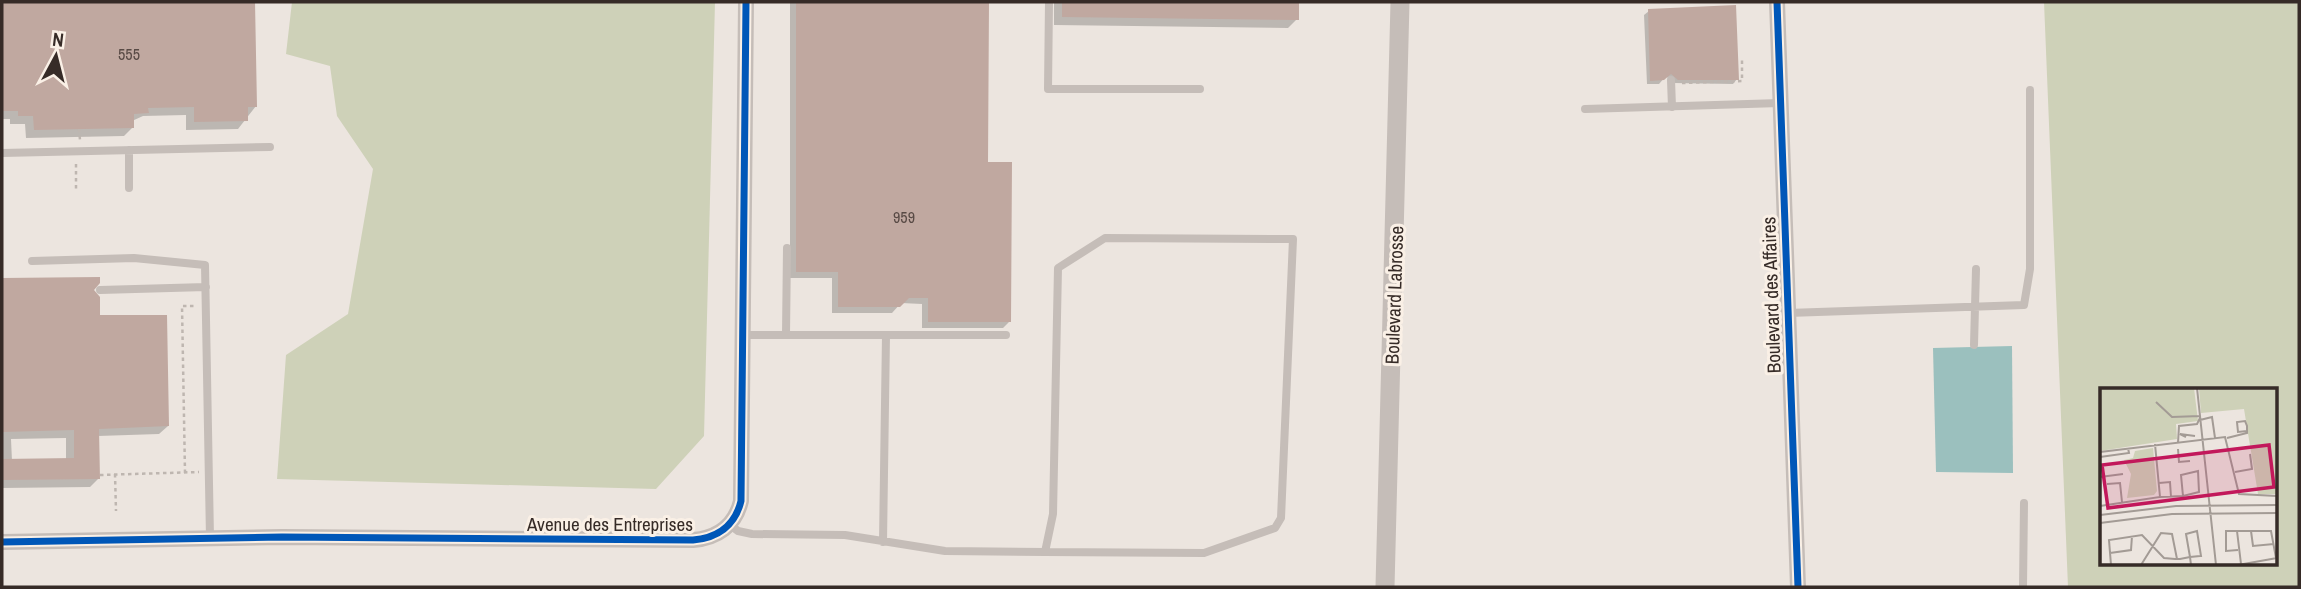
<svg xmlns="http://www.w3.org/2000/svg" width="2301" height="589" font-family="'Archivo Narrow',sans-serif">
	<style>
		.green { fill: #ced1b8; fill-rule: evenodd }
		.water { fill: #9bc0be }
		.shadow { fill: #0003; fill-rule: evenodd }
		.building { fill: #c0a8a0 }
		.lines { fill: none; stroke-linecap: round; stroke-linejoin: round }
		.path { stroke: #beb6b0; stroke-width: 2.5; stroke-dasharray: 3.5 3.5; stroke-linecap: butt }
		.service { stroke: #c5bdb8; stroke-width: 8 }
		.minor { stroke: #c5bdb8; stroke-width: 16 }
		.tertiary { stroke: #c5bdb8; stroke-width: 19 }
		.cycleway-casing { stroke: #faf0e6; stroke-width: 11 }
		.cycleway { stroke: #0057b8; stroke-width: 7 }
		.labels { text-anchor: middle; stroke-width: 6; stroke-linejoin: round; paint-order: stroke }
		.number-label { font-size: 16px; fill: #584a45 }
		.street-label { font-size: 19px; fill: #362b27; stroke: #faf0e6 }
		.inset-road { fill: none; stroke: #a39b95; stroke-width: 2 }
		.view { fill: #c2185b; fill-opacity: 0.15; stroke: #c2185b; stroke-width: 3.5 }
		.inset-edge { fill: none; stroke: #362b27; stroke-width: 3.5 }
	</style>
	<rect width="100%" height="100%" fill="#ece5df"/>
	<!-- green -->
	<path class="green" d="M292 2H715L704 436 656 489 277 479 286 355 348 314 373 169 337 116 330 66 286 54Z
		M2044 2H2299V587H2068ZM2102 390H2275V563H2102Z"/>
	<!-- water -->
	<path class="water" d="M2012 346 2013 473 1936 472 1933 348Z"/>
	<!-- shadow -->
	<path class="shadow" d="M2 2H253L256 106 238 129 186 130V115L143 116 132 121V128L124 136 26 138 25 124H10V119H2Z
		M790 2H987V163L1009 322 1003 328H922V304L901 303 892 313H832V278H790Z
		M1054 2H1297V19L1288 28 1054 25Z
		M1649 11 1737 79 1733 84 1673 83 1666 76 1659 84H1647L1644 15Z
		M98 279 91 290 99 317 168 426 159 434 98 436 99 478 90 487 2 488V280ZM66 438V460L12 461 11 439Z"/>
	<!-- building -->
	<path class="building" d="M2 2H255L257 107H248V121L194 122V107L148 108 149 113 134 114V128L34 130 33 116H18V111H2Z
		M796 2H989L988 162H1012L1011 322H928V298H909L900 307H838V272H796Z
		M1062 2H1299V20L1062 17Z
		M1736 5 1739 80H1678L1671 74 1664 80 1650 81 1648 9Z
		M100 277V283L94 290 100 297V315H167L169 426 99 429 100 479 2 480V459L74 458V430L2 432V278Z"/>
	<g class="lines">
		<!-- path -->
		<path class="path" d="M1682 83 1742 81V60
			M79 129 80 140
			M76 164V189
			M185 473 182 306H194
			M115 474 116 511
			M100 475 199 472"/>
		<!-- service -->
		<path class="service" d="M1049 2 1048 89H1200
			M1671 80 1672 107
			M1585 109 1781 103
			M129 150V188
			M2 153 270 147
			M32 261 134 258 205 265 210 538
			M100 290 206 287
			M1788 313 2024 305 2030 269V90
			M742 335H886L883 542
			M786 335 787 248
			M886 335H1006
			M1974 345 1976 269
			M729 524 738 531 752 534 845 535 945 551 1045 552 1053 514 1058 268 1105 238 1293 239 1281 518 1275 528 1204 553 1045 552
			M2023 587 2024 503"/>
		<!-- minor -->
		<path class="minor" d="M1777 2 1798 587
			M2 542 282 537 693 540C717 538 735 526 741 501L746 2"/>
		<!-- tertiary -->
		<path class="tertiary" d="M1385 587 1400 2"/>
		<!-- cycleway casing -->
		<g class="cycleway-casing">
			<path id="cycleway" d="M1777 2 1798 587
				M2 542 282 537 693 540C717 538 735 526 741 501L746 2"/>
		</g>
		<!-- cycleway -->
		<use href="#cycleway" class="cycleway"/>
	</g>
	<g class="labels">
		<!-- number labels -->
		<g class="number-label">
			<text x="129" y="60">555</text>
			<text x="904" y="223">959</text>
		</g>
		<!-- street labels -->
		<g class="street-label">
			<text transform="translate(1394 295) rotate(-88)" y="7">Boulevard Labrosse</text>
			<text transform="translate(1771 295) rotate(-92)" y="7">Boulevard des Affaires</text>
			<text x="610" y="531">Avenue des Entreprises</text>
		</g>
	</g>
	<!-- overview -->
	<g transform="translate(2100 388)">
		<rect width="177" height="177" fill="#ece5df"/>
		<path d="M0 0H94L98 33 76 36 77 51 0 63ZM99 0H177V106H158L144 21 101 25ZM53 60 57 103 54 107 27 110 31 86 24 72 33 70 35 63Z" fill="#ced1b8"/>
		<path class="inset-road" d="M97 0 109 112M56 14 72 29 100 28M100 32 112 29 115 50M86 49 80 46 95 48M127 50 147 45V38L145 33 137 34 138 44 147 43M78 55 79 38 97 36 100 30M78 61 79 74 90 73M0 64 125 49 139 106 177 108M0 69 29 65 28 60M135 84 152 81 150 66M0 89 23 86M59 95 70 94 71 109M7 96 20 95 22 114M60 109 83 108 81 87 98 83 99 104 83 108M109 112 116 177M0 118 60 109 55 56M0 127 76 118 177 117M0 135 72 126 177 125M137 143 141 176M151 143 153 158 174 156M138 162 126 163V143H171L176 170M10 165 31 162 32 148M11 177 9 152 42 147 64 170 75 171H80L90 169 100 168H101L97 143 86 146 90 169 91 177M41 177 61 145 72 146 77 171M138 177 177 170"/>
		<path class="view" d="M169 57 174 99 8 120 2 77Z"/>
		<rect width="177" height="177" class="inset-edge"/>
	</g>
	<!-- border -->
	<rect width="2301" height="589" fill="none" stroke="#362b27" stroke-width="7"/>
	<!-- north arrow -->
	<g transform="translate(56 56) rotate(7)" stroke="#faf0e6" stroke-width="5" paint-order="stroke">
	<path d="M0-5L12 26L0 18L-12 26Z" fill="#362b27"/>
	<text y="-10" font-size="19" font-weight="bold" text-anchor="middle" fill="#362b27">N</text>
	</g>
</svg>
